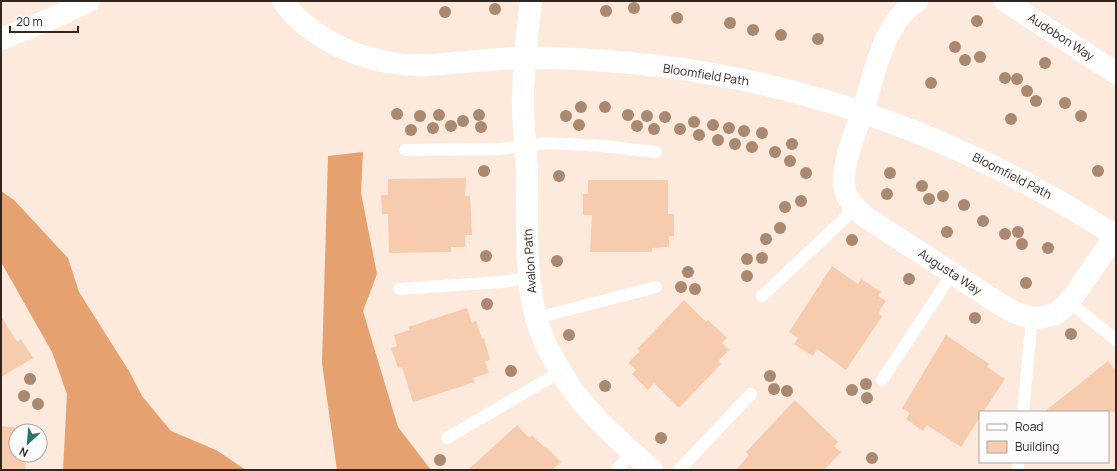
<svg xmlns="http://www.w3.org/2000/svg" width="1117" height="471" font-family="Manrope,sans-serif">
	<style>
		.forest { fill: #e6a171 }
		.building { fill: #f6cbae }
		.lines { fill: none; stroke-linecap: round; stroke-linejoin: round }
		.lane { stroke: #fff; stroke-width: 12 }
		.street { stroke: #fff; stroke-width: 22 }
		.secondary { stroke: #fff; stroke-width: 22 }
		.tree { fill: #ab8970 }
		.labels { text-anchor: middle; stroke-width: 3; stroke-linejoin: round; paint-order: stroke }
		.street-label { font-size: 12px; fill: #302620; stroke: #fcfcfc }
	</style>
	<rect width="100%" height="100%" fill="#feeadd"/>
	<!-- forest -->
	<path class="forest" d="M363 152 361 193 377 274 363 311 398 427 431 470H337L322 363 328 156Z
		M1 191 14 200 68 258 79 292 129 371 142 396 171 431 216 450 246 470H63L67 394 52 352 1 262Z"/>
	<!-- building -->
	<path class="building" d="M466 178 465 196H470L472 235H465V247H451V252L389 253 388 214H382L381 195H388V179Z
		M588 180H668V214H674V236H669V247L652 248V252H590L592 215H583V194H588Z
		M832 266 858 284 861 279 881 292 878 296 886 301 878 313 882 316 846 370 817 349 813 356 794 344 798 338 789 332Z
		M684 300 706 322 708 320 727 338 722 343 729 350 718 361 721 364 679 408 654 383 648 390 632 374 636 370 628 363 640 351 637 349Z
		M467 308 472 323 476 321 482 339 484 338 490 360 485 361 489 373 473 378 475 382 413 402 402 367 398 368 391 348 397 346 394 335 410 330 408 327Z
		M1 316 17 342 21 339 33 358 1 377Z
		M946 335 989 364 987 367 1005 379 983 412H980V417L961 447 927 425 923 431 906 419 910 413 902 408Z
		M1108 361 1116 371V412H1044Z
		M795 400 838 442 834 446 841 452 824 470H736L749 455 746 452Z
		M517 425 529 438 532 435 545 448 546 447 561 462 552 470H468Z
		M1 426 30 429V431H16V455H27L25 470H1Z"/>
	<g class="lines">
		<!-- lane -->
		<path class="lane" d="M405 150 500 149 548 143 603 146 656 152
			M399 289 501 282 529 278
			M762 296 842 221 854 208
			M1069 302 1116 340
			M536 318 656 287
			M882 380 952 274
			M1023 412 1032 318
			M447 438 560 372
			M617 470 633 452
			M679 470 751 394
			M1018 470V462"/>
		<!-- street -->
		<path class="street" d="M283 1C287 6 292 13 297 18 332 50 381 67 428 65 461 63 494 58 526 58 597 58 670 65 739 79 875 107 1000 161 1116 236
			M531 1C527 32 524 63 523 95 522 120 526 145 527 170 528 218 524 272 536 318 541 336 550 354 560 370 582 410 619 440 652 470
			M917 1C908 7 900 15 894 25 877 52 872 84 862 113 855 135 843 160 844 184 845 199 856 209 867 218L1001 305 1016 313 1032 318 1043 317 1056 314 1066 305 1075 294 1116 234
			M1005 1 1116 73"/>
		<!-- secondary -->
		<path class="secondary" d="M1 39 53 18 89 1"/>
	</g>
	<!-- trees -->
	<g class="tree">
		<circle cx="634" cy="8" r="6"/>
		<circle cx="495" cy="9" r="6"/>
		<circle cx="606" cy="11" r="6"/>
		<circle cx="445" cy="12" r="6"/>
		<circle cx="677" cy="18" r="6"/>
		<circle cx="977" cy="21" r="6"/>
		<circle cx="730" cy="23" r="6"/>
		<circle cx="753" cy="30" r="6"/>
		<circle cx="781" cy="35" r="6"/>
		<circle cx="818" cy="39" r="6"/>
		<circle cx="955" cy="47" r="6"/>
		<circle cx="980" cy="57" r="6"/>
		<circle cx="965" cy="60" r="6"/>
		<circle cx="1045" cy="63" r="6"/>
		<circle cx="1005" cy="78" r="6"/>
		<circle cx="1017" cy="79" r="6"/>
		<circle cx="931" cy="83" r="6"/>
		<circle cx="1027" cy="91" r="6"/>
		<circle cx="1036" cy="101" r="6"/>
		<circle cx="1065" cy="103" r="6"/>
		<circle cx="581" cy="107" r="6"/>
		<circle cx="605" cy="107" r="6"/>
		<circle cx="397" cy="114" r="6"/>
		<circle cx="439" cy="115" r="6"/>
		<circle cx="479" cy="115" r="6"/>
		<circle cx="628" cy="115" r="6"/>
		<circle cx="420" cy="116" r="6"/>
		<circle cx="566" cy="116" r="6"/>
		<circle cx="647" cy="116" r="6"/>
		<circle cx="1081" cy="116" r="6"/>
		<circle cx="665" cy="117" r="6"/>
		<circle cx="1011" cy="119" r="6"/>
		<circle cx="463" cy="121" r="6"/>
		<circle cx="694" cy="122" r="6"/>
		<circle cx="579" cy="125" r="6"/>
		<circle cx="713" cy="125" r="6"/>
		<circle cx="451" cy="126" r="6"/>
		<circle cx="637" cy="126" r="6"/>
		<circle cx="481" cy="127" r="6"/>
		<circle cx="433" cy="128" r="6"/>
		<circle cx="729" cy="128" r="6"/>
		<circle cx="654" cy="129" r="6"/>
		<circle cx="680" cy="129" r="6"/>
		<circle cx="411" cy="130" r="6"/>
		<circle cx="744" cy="131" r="6"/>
		<circle cx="762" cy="133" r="6"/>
		<circle cx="699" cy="135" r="6"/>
		<circle cx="718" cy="140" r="6"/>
		<circle cx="735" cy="144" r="6"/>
		<circle cx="792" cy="144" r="6"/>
		<circle cx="752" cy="147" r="6"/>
		<circle cx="775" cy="152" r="6"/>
		<circle cx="790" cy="161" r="6"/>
		<circle cx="484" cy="171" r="6"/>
		<circle cx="1098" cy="171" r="6"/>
		<circle cx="806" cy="173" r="6"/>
		<circle cx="890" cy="173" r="6"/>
		<circle cx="559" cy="176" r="6"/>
		<circle cx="922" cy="186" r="6"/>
		<circle cx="887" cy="194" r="6"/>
		<circle cx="943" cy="196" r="6"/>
		<circle cx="929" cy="199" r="6"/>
		<circle cx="801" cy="201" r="6"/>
		<circle cx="964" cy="205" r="6"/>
		<circle cx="785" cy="207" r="6"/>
		<circle cx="983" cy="221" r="6"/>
		<circle cx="780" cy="228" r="6"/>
		<circle cx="947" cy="232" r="6"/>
		<circle cx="1018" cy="232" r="6"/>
		<circle cx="1005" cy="234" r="6"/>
		<circle cx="766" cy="239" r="6"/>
		<circle cx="852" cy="240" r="6"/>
		<circle cx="1022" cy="244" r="6"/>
		<circle cx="1048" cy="248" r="6"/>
		<circle cx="486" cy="256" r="6"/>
		<circle cx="762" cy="258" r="6"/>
		<circle cx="747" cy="259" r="6"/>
		<circle cx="557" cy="261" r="6"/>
		<circle cx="688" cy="272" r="6"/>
		<circle cx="747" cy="276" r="6"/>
		<circle cx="909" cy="279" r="6"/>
		<circle cx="1026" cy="283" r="6"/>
		<circle cx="681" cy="287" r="6"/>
		<circle cx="695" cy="289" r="6"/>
		<circle cx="487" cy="304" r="6"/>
		<circle cx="975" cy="318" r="6"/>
		<circle cx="1071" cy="334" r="6"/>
		<circle cx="569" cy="335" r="6"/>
		<circle cx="511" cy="371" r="6"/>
		<circle cx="770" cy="376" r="6"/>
		<circle cx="30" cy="379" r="6"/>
		<circle cx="866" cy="384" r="6"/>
		<circle cx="605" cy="386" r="6"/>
		<circle cx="774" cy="389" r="6"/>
		<circle cx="852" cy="390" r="6"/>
		<circle cx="787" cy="391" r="6"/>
		<circle cx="24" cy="396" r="6"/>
		<circle cx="867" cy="398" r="6"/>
		<circle cx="38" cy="404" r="6"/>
		<circle cx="661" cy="438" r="6"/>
		<circle cx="872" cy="458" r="6"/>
		<circle cx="440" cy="460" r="6"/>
	</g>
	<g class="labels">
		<!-- street labels -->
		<g class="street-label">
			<text transform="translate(1061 37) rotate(33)" y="4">Audobon Way</text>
			<text transform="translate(706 75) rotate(9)" y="4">Bloomfield Path</text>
			<text transform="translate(1012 176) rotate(27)" y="4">Bloomfield Path</text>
			<text transform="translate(530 261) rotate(-94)" y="4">Avalon Path</text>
			<text transform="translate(950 272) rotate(33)" y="4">Augusta Way</text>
		</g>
	</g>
	<!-- border -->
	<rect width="1117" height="471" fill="none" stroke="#302620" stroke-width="4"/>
	<!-- legend -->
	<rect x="979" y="411" width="130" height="52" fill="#fcfcfc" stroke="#aaa6a4"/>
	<rect x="987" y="424" width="20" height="6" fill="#ffffff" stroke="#aaa6a4"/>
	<text x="1015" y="431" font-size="12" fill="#302620">Road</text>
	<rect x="987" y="441" width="20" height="12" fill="#f6cbae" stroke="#aaa6a4"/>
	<text x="1015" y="451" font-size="12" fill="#302620">Building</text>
	<!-- north arrow -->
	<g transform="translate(28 443) rotate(206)"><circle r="19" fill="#fcfcfc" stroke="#aaa6a4"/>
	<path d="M0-3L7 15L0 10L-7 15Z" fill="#2b746e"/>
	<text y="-6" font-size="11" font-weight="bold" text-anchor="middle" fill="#302620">N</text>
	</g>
	<!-- scale -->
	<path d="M10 26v6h68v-6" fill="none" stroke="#302620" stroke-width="2"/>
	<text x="16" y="26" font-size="12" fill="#302620" stroke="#fcfcfc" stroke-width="3" paint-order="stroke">20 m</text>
</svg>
